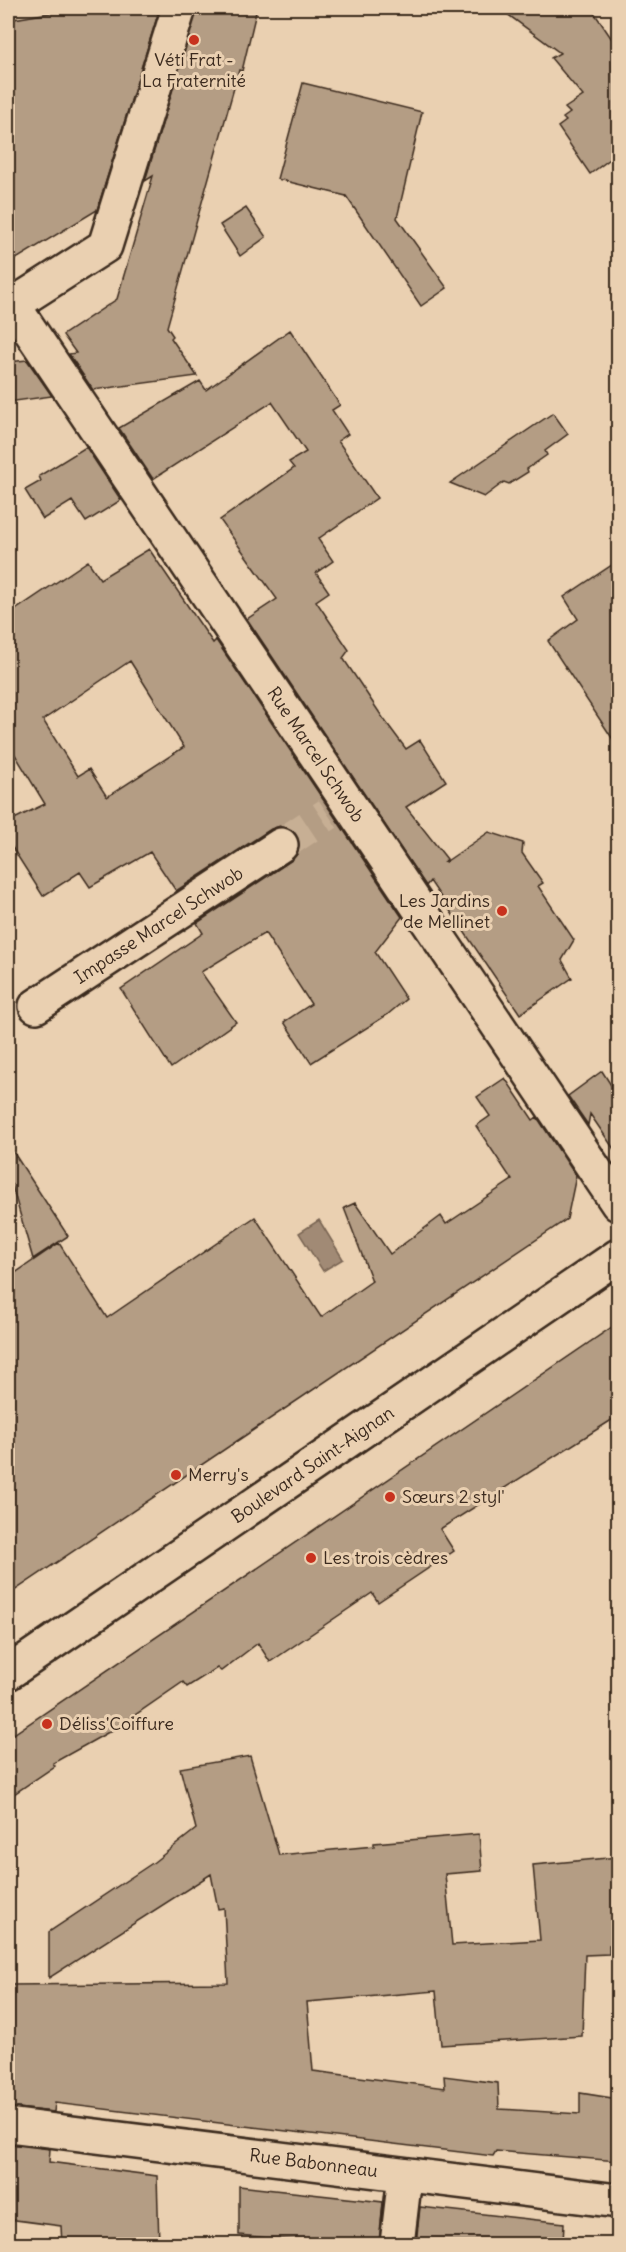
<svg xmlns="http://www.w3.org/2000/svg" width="626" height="2252" font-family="Delius,sans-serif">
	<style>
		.water { fill: #a18a74; stroke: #786452; stroke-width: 1.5 }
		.building { fill: #b49d84; stroke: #3b2a1e; stroke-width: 1.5; fill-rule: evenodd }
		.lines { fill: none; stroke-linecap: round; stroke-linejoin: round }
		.minor-tunnel { stroke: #c7af94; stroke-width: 33; stroke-dasharray: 33 16; stroke-linecap: butt }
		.minor-casing { stroke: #3b2a1e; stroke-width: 38 }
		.minor { stroke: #ead0b1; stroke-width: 33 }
		.poi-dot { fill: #c8321e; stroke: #ead0b1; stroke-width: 2 }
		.labels { text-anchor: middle; stroke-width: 6; stroke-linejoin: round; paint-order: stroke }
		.poi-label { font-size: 18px; fill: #3b2a1e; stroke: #ead0b1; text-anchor: start }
		.street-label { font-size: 18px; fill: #3b2a1e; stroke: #ead0b1 }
	</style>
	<rect width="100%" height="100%" fill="#ead0b1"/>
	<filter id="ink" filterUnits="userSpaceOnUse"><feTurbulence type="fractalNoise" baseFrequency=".0167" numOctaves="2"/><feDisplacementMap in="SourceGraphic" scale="12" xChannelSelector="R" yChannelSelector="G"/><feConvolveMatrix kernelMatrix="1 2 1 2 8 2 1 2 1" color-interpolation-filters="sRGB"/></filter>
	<g filter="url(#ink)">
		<!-- water -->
		<path class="water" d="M319 1220 343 1259 323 1271 299 1233Z"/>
		<!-- building -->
		<path class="building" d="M79 8H160L97 210 8 264V20Z
			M197 8H257L242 71 239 70 167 327 173 336 171 338 197 376 93 390 69 354 76 353 63 335 117 299 153 176 145 181Z
			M499 8H591L618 48V153L590 174 558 127 566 121 563 118 570 113 565 108 583 96 551 58 560 53Z
			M303 83 422 112 397 218 447 288 421 306 346 196 277 179Z
			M246 208 266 237 240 256 220 225Z
			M290 330 340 405 332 410 348 434 338 441 377 498 318 539 333 561 316 573 329 592 316 601 349 650 343 658 383 718 406 749 420 740 446 781 406 807 447 859 444 863 489 832 523 843 522 853 543 883 538 886 574 940 562 960 572 978 520 1014 430 881 426 886 247 619 277 599 220 520 294 468 289 462 306 452 272 402 153 479 119 428 200 381 206 390Z
			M27 360 52 396 8 402V362Z
			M553 413 568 434 545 451 547 455 527 469 528 472 509 484 504 482 484 497 450 483Z
			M86 447 121 500 86 522 72 501 43 519 25 490 41 481 39 476Z
			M149 549 213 643 216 640 402 917 375 952 406 999 387 1015 311 1063 284 1022 311 1004 265 933 201 972 236 1022 171 1068 121 989 203 933 197 923 292 860 298 853 300 843 297 835 290 829 280 826 271 829 176 891 150 852 90 887 80 872 43 896 8 841V822L45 804 8 743V615L88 561 100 579ZM130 661 184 747 107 797 89 769 78 776 43 720Z
			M618 561V747L548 641 578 619 564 597Z
			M602 1071 618 1096V1155L590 1114 588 1125 568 1096Z
			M505 1078 533 1120 537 1117 576 1176 567 1219 8 1595V1278L59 1243 107 1318 255 1217 321 1317 372 1281 344 1208 355 1203 390 1254 441 1216 446 1224 512 1180 476 1126 490 1116 477 1097Z
			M8 1144 68 1236 33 1259 8 1172Z
			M618 1323V1416L440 1529 454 1551 378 1602 372 1593 270 1662 258 1643 221 1671 217 1668 187 1687 183 1682 116 1728 53 1763 55 1766 8 1798V1738Z
			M250 1756 279 1855 374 1846V1843L479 1834 482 1871 445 1874 452 1945 540 1940 533 1865 618 1857V1944L609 1945V1954L585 1955 582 2036 441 2045 436 1991 307 2002 313 2071 445 2088 444 2076 498 2083 499 2109 580 2114V2093L618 2099V2161L496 2151 493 2156 55 2103 54 2112 8 2107V1985L228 1983 224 1908 218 1909 211 1874 49 1978V1932L154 1862 196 1829 180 1768Z
			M8 2144 50 2149 49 2162 157 2176 159 2244H62L61 2226 8 2219Z
			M239 2186 383 2202 379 2244H324L239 2235Z
			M420 2207 564 2223 563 2244H416Z"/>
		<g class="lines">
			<!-- minor-tunnel -->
			<path class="minor-tunnel" d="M281 845 328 814"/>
			<!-- minor casing -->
			<g class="minor-casing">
				<g id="minor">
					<path id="s1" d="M13 305 618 1204"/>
					<path d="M8 308 105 246 179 8"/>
					<path id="s2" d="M36 1006 281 845"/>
					<path id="s3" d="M8 1673 618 1256"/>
					<path id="s4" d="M8 2125 618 2201"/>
					<path d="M397 2244 405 2176"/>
				</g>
			</g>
			<!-- minor -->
			<use href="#minor" class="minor"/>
		</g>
	</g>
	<!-- markers -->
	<g class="poi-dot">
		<circle cx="194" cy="40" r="6"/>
		<circle cx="502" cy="911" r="6"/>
		<circle cx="176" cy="1475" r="6"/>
		<circle cx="390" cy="1497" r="6"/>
		<circle cx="311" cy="1558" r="6"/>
		<circle cx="47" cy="1724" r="6"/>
	</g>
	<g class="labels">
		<!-- poi labels -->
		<g class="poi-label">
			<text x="194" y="66" text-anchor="middle">Véti Frat -<tspan x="194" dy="21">La Fraternité</tspan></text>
			<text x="490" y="907" text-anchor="end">Les Jardins<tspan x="490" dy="21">de Mellinet</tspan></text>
			<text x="188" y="1481">Merry's</text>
			<text x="402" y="1503">Sœurs 2 styl'</text>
			<text x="323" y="1564">Les trois cèdres</text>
			<text x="59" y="1730">Déliss'Coiffure</text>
		</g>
		<!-- street labels -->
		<g class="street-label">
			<text dy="6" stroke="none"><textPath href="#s1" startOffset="542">Rue Marcel Schwob</textPath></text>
			<text dy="6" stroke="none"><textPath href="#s2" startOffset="147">Impasse Marcel Schwob</textPath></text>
			<text dy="6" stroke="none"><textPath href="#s3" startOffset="369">Boulevard Saint-Aignan</textPath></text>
			<text dy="6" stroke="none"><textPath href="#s4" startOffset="308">Rue Babonneau</textPath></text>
		</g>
	</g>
	<!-- margin -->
	<rect width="626" height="2252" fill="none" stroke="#ead0b1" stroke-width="30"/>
	<rect x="15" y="15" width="596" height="2222" fill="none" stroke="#3b2a1e" stroke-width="2" filter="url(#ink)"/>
</svg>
